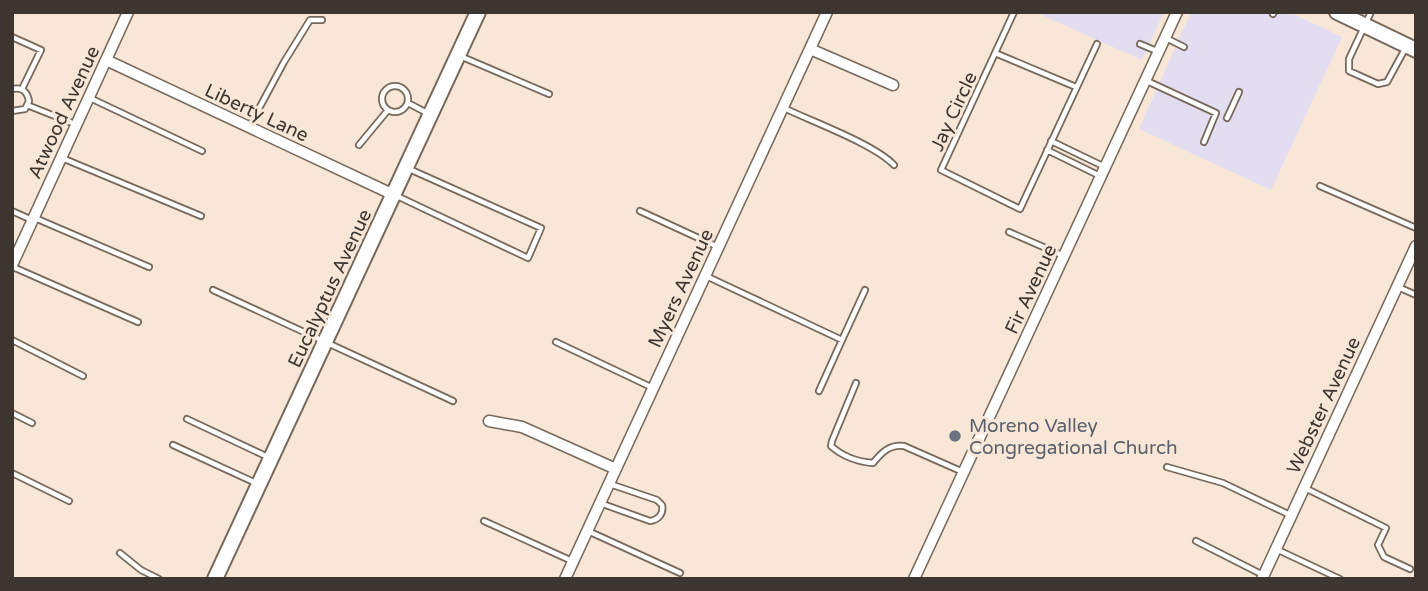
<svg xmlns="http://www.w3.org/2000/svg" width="1428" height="591" font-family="'Varela Round',sans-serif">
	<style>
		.commercial { fill: #e3ddf2 }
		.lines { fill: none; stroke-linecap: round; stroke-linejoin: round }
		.lane-casing { stroke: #76685a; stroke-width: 8 }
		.street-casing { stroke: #76685a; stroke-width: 13 }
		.secondary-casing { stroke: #76685a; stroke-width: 18 }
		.lane { stroke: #fff; stroke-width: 4.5 }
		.street { stroke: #fff; stroke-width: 10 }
		.secondary { stroke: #fff; stroke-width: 14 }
		.worship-dot { fill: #6b7280; stroke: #f8e7d7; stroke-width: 2.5 }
		.labels { text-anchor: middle; stroke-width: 6; stroke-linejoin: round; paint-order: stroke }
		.street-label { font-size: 19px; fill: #3d3630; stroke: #f8e7d7 }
		.worship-label { font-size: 19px; fill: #5b616d; stroke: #f8e7d7; text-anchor: start }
	</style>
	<rect width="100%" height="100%" fill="#f8e7d7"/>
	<!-- commercial -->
	<path class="commercial" d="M1035 12H1164L1142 60Z
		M1191 12H1289L1342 37 1271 190 1139 129Z"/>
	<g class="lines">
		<!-- lane casing -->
		<g class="lane-casing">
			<path id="lane" d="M1014 12 941 170 1020 209 1097 44
				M1371 12 1349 59V71L1378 84 1387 82 1405 49
				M1273 14 1274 12
				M12 37 41 50 22 89
				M1166 38 1184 47
				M1140 44 1159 52
				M995 53 1076 87
				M460 56 549 94
				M1147 81 1216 113 1204 142
				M382 99a13 13 0 1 1 26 0a13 13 0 1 1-26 0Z
				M12 89C22 87 27 91 29 101L25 109 12 111
				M90 98 202 151
				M408 103 427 113
				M27 105 75 124
				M784 108C813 122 874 144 894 165
				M1227 118 1239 92
				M249 127 284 62 310 20H322
				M1051 141 1105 167
				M359 145 388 110
				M1047 150 1100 176
				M62 158 201 216
				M1320 186 1416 228
				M397 196 528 258 541 228 407 168
				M12 211 32 220
				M640 211 718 247
				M35 218 149 267
				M1009 232 1064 256
				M13 267 138 322
				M706 276 842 340 865 290
				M1398 287 1416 295
				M213 290 453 401
				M12 340 83 376
				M556 342 653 388
				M856 383 832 441 831 446C842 456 858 462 873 463 882 452 890 444 904 446L963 472
				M819 391 842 340
				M12 413 32 423
				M187 419 270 458
				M173 445 258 484
				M1167 467 1223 483 1290 515
				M12 473 69 501
				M1305 488 1386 528 1378 545 1384 557 1410 569
				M600 503 650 521C658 520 664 514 662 505L657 500 610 484
				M484 521 572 561
				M588 531 680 573
				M1196 541 1263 575
				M1276 549 1340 579
				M120 553 141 570 159 579"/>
		</g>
		<!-- street casing -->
		<g class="street-casing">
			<path id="street" d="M810 49 893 85
				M106 60 394 195
				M12 265 128 12
				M489 421 522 427 616 469
				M565 579 827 12
				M914 579 1177 12
				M1262 579 1416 246"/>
		</g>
		<!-- secondary casing -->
		<g class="secondary-casing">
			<path id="secondary" d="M1337 12 1416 50
				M215 579 478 12"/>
		</g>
		<!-- lane -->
		<use href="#lane" class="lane"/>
		<!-- street -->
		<use href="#street" class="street"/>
		<!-- secondary -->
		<use href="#secondary" class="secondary"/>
	</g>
	<!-- markers -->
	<circle class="worship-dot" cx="955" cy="436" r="7"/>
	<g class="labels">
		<!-- street labels -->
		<g class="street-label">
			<text transform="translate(953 111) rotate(-65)" y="7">Jay Circle</text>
			<text transform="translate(63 112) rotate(-65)" y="7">Atwood Avenue</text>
			<text transform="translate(257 112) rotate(25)" y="7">Liberty Lane</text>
			<text transform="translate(329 288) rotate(-65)" y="7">Eucalyptus Avenue</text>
			<text transform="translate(680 288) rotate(-65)" y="7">Myers Avenue</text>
			<text transform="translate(1030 289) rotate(-65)" y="7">Fir Avenue</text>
			<text transform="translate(1323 405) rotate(-65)" y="7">Webster Avenue</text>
		</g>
		<!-- worship labels -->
		<g class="worship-label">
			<text x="969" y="432">Moreno Valley<tspan x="969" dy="22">Congregational Church</tspan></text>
		</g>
	</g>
	<!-- border -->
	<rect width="1428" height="591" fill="none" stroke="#3d3630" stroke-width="28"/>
</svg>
